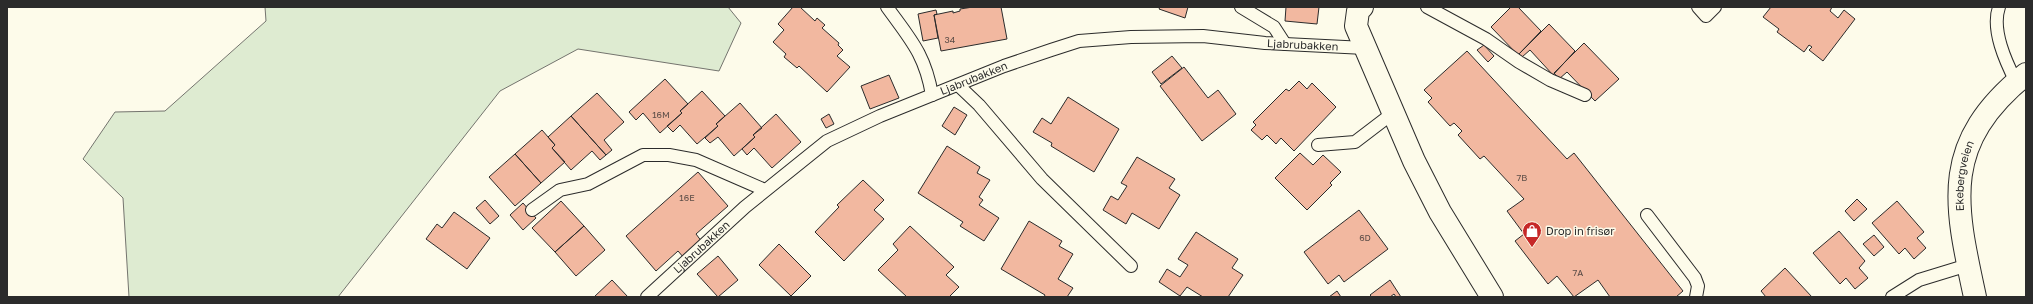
<svg xmlns="http://www.w3.org/2000/svg" width="2033" height="304" font-family="'Golos Text',sans-serif">
	<style>
		.green { fill: #deebd1; stroke: #74746e }
		.building { fill: #f2b8a0; stroke: #2b2b2b }
		.lines { fill: none; stroke-linecap: round; stroke-linejoin: round }
		.lane-casing { stroke: #2b2b2b; stroke-width: 14 }
		.street-casing { stroke: #2b2b2b; stroke-width: 24 }
		.secondary-casing { stroke: #2b2b2b; stroke-width: 24 }
		.lane { stroke: #fdfbea; stroke-width: 12 }
		.street { stroke: #fdfbea; stroke-width: 22 }
		.secondary { stroke: #fdfbea; stroke-width: 22 }
		.labels { text-anchor: middle; stroke-width: 3; stroke-linejoin: round; paint-order: stroke }
		.number-label { font-size: 9px; fill: #5d4e48 }
		.street-label { font-size: 11px; fill: #2b2b2b; stroke: #fdfbea }
		.poi-label { font-size: 11px; fill: #2b2b2b; stroke: #fdfbea; text-anchor: start }
	</style>
	<rect width="100%" height="100%" fill="#fdfbea"/>
	<!-- green -->
	<path class="green" d="M265 7H728L741 23 719 71 578 49 500 91 338 297H129L123 198 83 159 115 112 165 111 266 21Z"/>
	<!-- building -->
	<path class="building" d="M793 7H800L815 21 817 18 825 25 822 28 839 43 838 45 843 50 837 56 850 67 827 92 799 66 797 68 784 57 786 54 773 42 784 30 778 24Z
		M973 7H1001L1007 39 941 51 934 15 953 11V13L960 11V9Z
		M1160 7H1188L1185 18 1159 9Z
		M1286 7H1319L1317 24 1285 21Z
		M1511 7H1518L1541 31 1518 55 1491 27Z
		M1771 7H1832L1830 11 1838 18 1844 10 1855 19 1823 61 1809 50 1812 47 1809 45 1804 52 1777 32 1779 29 1763 17Z
		M936 10 937 14 934 15 938 38 923 41 918 14Z
		M1549 24 1575 51 1553 75 1530 50 1522 57 1519 54Z
		M1584 43 1619 79 1595 101 1567 72 1559 79 1554 73Z
		M1484 45 1494 56 1488 62 1477 50Z
		M1467 51 1567 159 1574 153 1683 291 1676 297H1610L1598 280 1574 297 1557 276 1548 284 1515 241 1524 234 1507 211 1524 199 1484 156 1480 159 1458 135 1462 131 1454 123 1450 126 1428 102 1432 98 1424 90Z
		M1172 56 1182 68 1161 84 1152 72Z
		M1184 67 1208 98 1218 90 1236 114 1202 141 1160 86Z
		M889 75 899 98 870 109 861 86Z
		M665 79 688 104 680 111 682 113 660 133 643 113 636 120 629 112Z
		M1299 81 1307 89 1312 83 1336 107 1294 151 1281 138 1276 144 1267 135 1262 140 1251 130 1256 125 1253 122 1286 89 1289 91Z
		M702 91 725 116 716 124 718 126 697 144 680 125 673 132 667 126 682 113 680 111Z
		M597 93 624 122 604 140 612 150 606 155 571 116Z
		M1068 97 1119 129 1094 172 1051 146 1052 143 1033 132 1042 118 1051 124Z
		M740 103 762 128 753 135 755 137 734 156 718 137 710 143 705 138 718 126 716 124Z
		M954 107 967 115 955 135 942 126Z
		M776 114 801 142 772 168 754 148 747 155 742 149 755 137 753 135Z
		M829 114 834 124 826 128 821 119Z
		M571 116 606 155 600 160 592 151 571 170 552 148 555 145 548 137Z
		M542 130 555 145 552 148 565 162 541 183 515 154Z
		M947 146 980 167 977 173 990 180 979 197 983 200 979 205 999 218 984 241 960 226 963 222 918 193Z
		M1300 153 1313 165 1323 155 1341 172 1330 183 1332 185 1307 210 1275 178Z
		M515 154 541 183 515 206 489 177Z
		M1137 157 1175 179 1169 188 1180 195 1159 229 1132 213 1126 224 1103 210 1111 196 1118 200 1127 186 1121 183Z
		M698 172 728 206 696 234 702 242 684 258 678 251 656 271 626 236Z
		M863 180 884 200 874 210 884 219 844 261 815 232 839 207 837 205Z
		M1857 199 1867 209 1854 221 1845 211Z
		M485 200 499 216 490 224 476 208Z
		M561 201 584 226 555 252 532 228Z
		M1897 201 1924 232 1917 238 1926 248 1914 259 1905 248 1899 254 1872 223Z
		M523 203 536 218 523 230 510 215Z
		M1359 210 1388 249 1344 282 1339 275 1328 284 1304 252Z
		M454 212 490 238 467 269 426 239 437 224 442 228Z
		M1029 221 1062 241 1059 246 1073 254 1058 279 1073 288 1067 297H1044L1045 295 1001 269Z
		M584 226 605 250 576 276 555 252Z
		M910 226 954 267 946 275 959 287 949 297H907L878 270 898 250 893 244Z
		M1839 231 1865 261 1859 268 1868 278 1855 289 1846 278 1840 284 1813 253Z
		M1196 232 1238 259 1232 268 1243 275 1228 297H1203L1187 287 1180 296 1159 282 1167 269 1180 277 1188 265 1178 259Z
		M1874 235 1884 247 1874 256 1863 244Z
		M779 244 811 276 791 296 759 265Z
		M718 256 738 280 718 297 697 274Z
		M1785 268 1812 297H1766L1761 291Z
		M612 280 628 297H594Z
		M1390 280 1401 297H1396L1394 294 1390 297H1372L1370 295Z
		M1337 291 1341 297H1329Z"/>
	<g class="lines">
		<!-- lane casing -->
		<g class="lane-casing">
			<g id="lane">
				<path d="M887 7C910 39 925 54 932 95"/>
				<path d="M1241 7 1274 27 1285 44"/>
				<path d="M1427 7 1486 39 1519 62 1550 80 1585 95"/>
				<path d="M1698 7 1706 16 1715 7"/>
				<path d="M1999 7C1991 30 2006 62 2016 82"/>
				<path d="M958 85 979 105 1042 179 1131 266"/>
				<path d="M1318 145 1355 142 1393 113"/>
				<path d="M532 210 560 190 588 184 643 155H669L696 160 765 190"/>
				<path d="M1647 215 1695 278 1698 286 1696 297"/>
				<path id="s1" d="M647 297 745 207 827 141 880 116 1004 66 1051 50 1079 41 1131 37 1203 36 1265 43 1365 48"/>
				<path d="M1892 297 1919 280 1968 265"/>
			</g>
		</g>
		<!-- street casing -->
		<g class="street-casing">
			<path id="street" d="M1362 7 1358 11 1356 26 1414 161 1440 212 1492 297"/>
		</g>
		<!-- secondary casing -->
		<g class="secondary-casing">
			<g id="secondary">
				<path id="s2" d="M1975 297C1954 201 1941 143 2026 74"/>
			</g>
		</g>
		<!-- lane -->
		<use href="#lane" class="lane"/>
		<!-- street -->
		<use href="#street" class="street"/>
		<!-- secondary -->
		<use href="#secondary" class="secondary"/>
	</g>
	<!-- icons -->
	<defs>
		<g id="shop-pin" transform="scale(1)"><path d="M0 17L-7.5 6A9.5 9.5 0 1 1 7.5 6Z" fill="#c62828" stroke="#fdfbea"/><path d="M-5-2.5h2.3a2.7 3.5 0 0 1 5.4 0H5L5.5 6h-11ZM-1.5-2.5h3a1.5 2.3 0 0 0-3 0Z" fill="#fff"/></g>
	</defs>
	<g fill-rule="evenodd">
		<use href="#shop-pin" x="1532" y="231"/>
	</g>
	<g class="labels">
		<!-- number labels -->
		<g class="number-label">
			<text x="950" y="43">34</text>
			<text x="661" y="118">16M</text>
			<text x="1522" y="181">7B</text>
			<text x="687" y="201">16E</text>
			<text x="1365" y="241">6D</text>
			<text x="1578" y="276">7A</text>
		</g>
		<!-- street labels -->
		<g class="street-label">
			<text dy="4" stroke="none"><textPath href="#s1" startOffset="734">Ljabrubakken</textPath></text>
			<text dy="4" stroke="none"><textPath href="#s1" startOffset="398">Ljabrubakken</textPath></text>
			<text dy="4" stroke="none"><textPath href="#s2" startOffset="123">Ekebergveien</textPath></text>
			<text dy="4" stroke="none"><textPath href="#s1" startOffset="74">Ljabrubakken</textPath></text>
		</g>
		<!-- poi labels -->
		<g class="poi-label">
			<text x="1546" y="235">Drop in frisør</text>
		</g>
	</g>
	<!-- border -->
	<rect width="2033" height="304" fill="none" stroke="#2b2b2b" stroke-width="16"/>
</svg>
